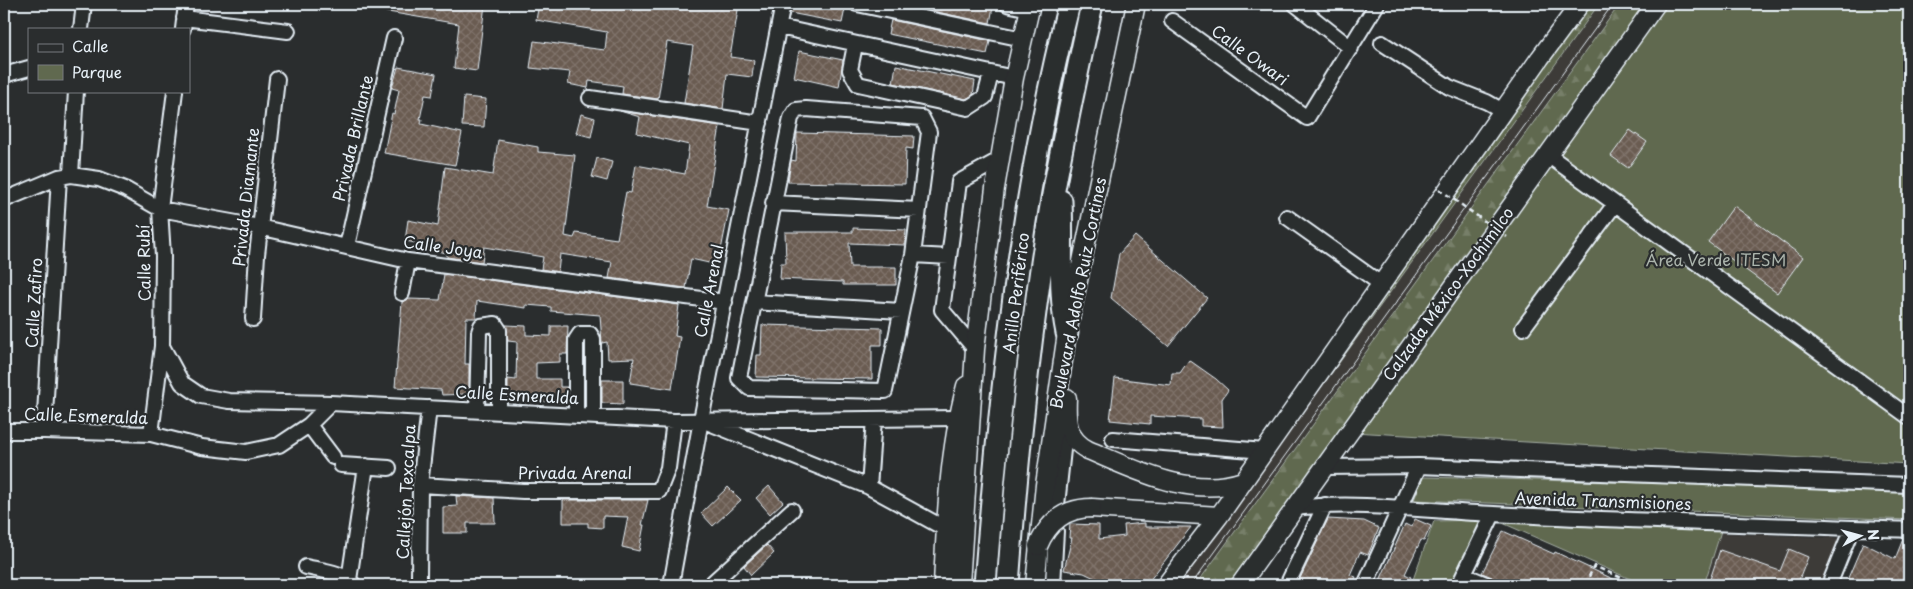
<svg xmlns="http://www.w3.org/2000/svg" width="1913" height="589" font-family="'Playpen Sans',sans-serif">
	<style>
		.built { fill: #3d3b38 }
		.forest { fill: url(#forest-firs); stroke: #a4ada4 }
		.green { fill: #60694f; stroke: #a4ada4 }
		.building { fill: url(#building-cross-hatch); stroke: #e8f1f8 }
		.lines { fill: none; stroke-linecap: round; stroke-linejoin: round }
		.minor-casing { stroke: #e8f1f8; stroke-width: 18 }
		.major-casing { stroke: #e8f1f8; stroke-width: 21 }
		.highway-casing { stroke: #e8f1f8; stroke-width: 25 }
		.path { stroke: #e8f1f8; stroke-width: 2.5; stroke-dasharray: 5 4; stroke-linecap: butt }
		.minor { stroke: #2a2d2e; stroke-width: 14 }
		.major { stroke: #2a2d2e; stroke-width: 18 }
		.highway { stroke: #2a2d2e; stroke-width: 21 }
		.tram { stroke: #e8f1f8; stroke-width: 1 }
		.major-bridge-casing { stroke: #e8f1f8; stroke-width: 21; stroke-linecap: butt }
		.path-bridge { stroke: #e8f1f8; stroke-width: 2.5; stroke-dasharray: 5 4; stroke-linecap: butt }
		.major-bridge { stroke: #2a2d2e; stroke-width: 18 }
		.labels { text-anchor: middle; stroke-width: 4.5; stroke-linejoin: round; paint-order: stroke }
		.street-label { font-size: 16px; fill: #e8f1f8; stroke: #2a2d2e }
		.park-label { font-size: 16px; fill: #abb4ac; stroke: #2a2d2e }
	</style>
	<defs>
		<pattern id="forest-firs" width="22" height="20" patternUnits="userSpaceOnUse" patternTransform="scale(1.25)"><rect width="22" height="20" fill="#60694f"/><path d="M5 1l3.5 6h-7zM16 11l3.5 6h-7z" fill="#777f69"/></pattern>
		<pattern id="building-cross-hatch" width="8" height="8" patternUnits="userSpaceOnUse" patternTransform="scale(1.25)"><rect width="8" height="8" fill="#6a5b51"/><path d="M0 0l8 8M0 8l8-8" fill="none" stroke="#7f736b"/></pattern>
	</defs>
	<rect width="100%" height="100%" fill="#2a2d2e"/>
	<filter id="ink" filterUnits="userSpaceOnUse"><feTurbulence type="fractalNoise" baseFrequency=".02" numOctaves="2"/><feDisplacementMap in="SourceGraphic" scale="10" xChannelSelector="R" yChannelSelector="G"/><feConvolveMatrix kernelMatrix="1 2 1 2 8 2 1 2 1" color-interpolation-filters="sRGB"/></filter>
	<g filter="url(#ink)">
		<!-- built -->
		<path class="built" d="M1599 4H1620L1196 585H1177Z
			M1720 533 1840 538 1819 585H1703Z"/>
		<!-- forest -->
		<path class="forest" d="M1591 4H1599L1286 436 1337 355Z
			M1620 4H1647L1228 585H1196Z"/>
		<!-- green -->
		<path class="green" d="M1666 4H1896L1909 14V464L1353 432Z
			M1423 477 1909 490V520L1414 500Z
			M1481 520 1451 585H1411L1434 521Z
			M1498 521 1721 531 1704 585H1644Z"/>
		<!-- building -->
		<path class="building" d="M377 4H485L477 71 454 68 459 24 376 10Z
			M539 4H739L730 57 754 60 752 77 727 74 723 109 684 103 693 46 667 42 658 99 622 94 623 86 589 81 588 88 568 84 570 72 530 68 534 41 605 50 607 32 536 20Z
			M792 4H846L842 23 790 13Z
			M898 4H980L993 7 990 23Z
			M891 20 990 41 987 54 888 34Z
			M799 51 843 60 839 87 794 77Z
			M896 65 975 81 973 95 966 99 893 83Z
			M398 67 436 74 432 96 425 95 420 119H422L421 124 462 133 455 165 384 153 392 113 394 114 399 90 392 88Z
			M464 97 486 99 484 127 462 126Z
			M620 111 720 126 707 206 729 210 718 265 691 259 686 288 609 278 612 262 560 254 558 272 541 269 543 257 484 247 482 262 447 257V253L437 251 438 247 405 241 408 220 438 226 445 167 493 175 498 140 538 147V152L575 155 565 236 574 238 576 233 617 239 626 192 631 193 636 165 685 174 689 145 637 133 640 117Z
			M581 114 595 118 591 137 576 133Z
			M1630 130 1647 142 1628 168 1611 156Z
			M797 133 914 136 913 149 906 148 905 184 788 182 791 160 796 161Z
			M597 158 612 162 607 181 592 177Z
			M1734 206 1803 257 1777 293 1708 242Z
			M853 228 906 230 905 245 849 243 850 267H896V285H843V282L780 279 781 263H786L785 232H853Z
			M1135 236 1207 298 1168 346 1111 298 1119 254Z
			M444 274 679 305 675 336 680 337 672 389 630 383 634 358 608 359 607 342 602 343 600 315 551 311V307L526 305V308L477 301 476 318H466L465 364H469V394L442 395 441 390 395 387 402 302 408 299 440 300Z
			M506 325 526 326V335L551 336V326H568L567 354H560V362L536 363V379H560V387H567L565 403 508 398V379L516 380 517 342 508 341Z
			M762 325 882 328V345H872V379L756 377 757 355H761Z
			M1189 360 1216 379 1228 390 1222 399 1223 427 1201 426V419L1150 416V424L1110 420 1115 378 1171 385 1172 373H1180Z
			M602 380H623V404L602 403Z
			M769 486 783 502 770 514 756 498Z
			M728 487 741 500 713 526 701 513Z
			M456 496 494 498 495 523H467V533H443V507L457 506Z
			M563 500H648L642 525H644L639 551 622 547 628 517 603 516V528L588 527V523H563Z
			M1328 519 1364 521 1379 528 1368 555 1360 552 1350 575 1356 577 1352 585H1297Z
			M1415 519 1431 526 1424 541 1421 540 1405 574 1411 577 1408 585H1378L1405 524 1411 527Z
			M1145 523V527H1191L1146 585H1109L1084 573 1064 570 1072 538H1069L1070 524 1099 525V539L1125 536 1124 525Z
			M1503 531 1554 554 1555 552 1626 585H1502L1496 583 1492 577 1482 573Z
			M1903 539H1909V585H1845L1863 543 1895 559Z
			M767 545 774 553 751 575 744 566Z
			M1789 549 1808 557 1797 585H1708L1720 550 1780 571Z"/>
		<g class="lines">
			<!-- minor casing -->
			<g class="minor-casing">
				<path id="minor" d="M857 4 1023 39
					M1007 4 1029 9
					M1295 4 1351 48
					M184 18 288 31
					M1172 21 1307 118 1377 4
					M779 27 1014 78
					M81 29 84 4
					M183 29 186 4
					M1382 43 1449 87 1487 102 1503 111
					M855 45 850 70 858 84 968 108 985 97 991 74
					M4 75 29 68
					M590 98 760 123
					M806 109 922 118 929 132 913 255 885 391 749 388 739 378 791 118 796 110Z
					M1548 155 1909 417
					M71 175 76 91
					M4 200 59 177 71 175 99 179 125 189 160 209 259 227 408 261 725 302
					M773 203 919 210
					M1287 217 1381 284
					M347 246 394 38
					M913 255 949 257
					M402 293 408 261
					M754 302 901 311
					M253 319 257 255 277 79
					M1523 328 1615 204
					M162 346 182 383 201 396 229 401 331 403 674 421 957 418
					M975 349 942 310 959 182 999 160
					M477 410 479 332 481 326 495 324 499 330V411
					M576 416V340L580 334H590L593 339V417
					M709 423 869 487 953 533
					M309 425 333 457
					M4 431H44L151 434 202 447 246 452 279 445 309 425 331 403
					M44 431 59 177
					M151 434 162 346 163 256 160 209 175 91
					M1113 439 1265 451
					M341 465 389 468
					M1324 467 1419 466 1909 485
					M420 485 523 491H659L668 468 674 421
					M869 487 874 419
					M1057 505 1066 422
					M1295 508C1361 501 1428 511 1494 514 1633 521 1771 525 1909 530
					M306 567C323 571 341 571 354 585
					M1464 575 1488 585
					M419 578 420 485 429 408
					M349 580 366 466
					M671 585 701 420 783 4
					M710 585 792 510
					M1053 585 1056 531
					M1287 585 1325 505
					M1365 585 1419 466
					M1459 585 1493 514
					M1829 585 1852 528"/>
			</g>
			<!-- major casing -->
			<g class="major-casing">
				<path id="major" d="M1067 398C1066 420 1066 439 1088 450 1136 470 1190 499 1243 481
					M1092 508 1219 516
					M943 585C946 519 949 450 966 386
					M960 585 975 349 995 188 1014 78 1031 4
					M1035 585 1045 485 1067 333 1136 4
					M1166 585 1219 516 1540 58 1580 4
					M1240 585 1656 4"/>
			</g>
			<!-- highway casing -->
			<g class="highway-casing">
				<path id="highway" d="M1061 201C1063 246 1058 289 1067 333
					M985 585C1000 390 1021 193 1069 4
					M1008 585C1017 460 1029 336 1050 212 1062 142 1077 73 1092 4"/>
			</g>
			<!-- path -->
			<path class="path" d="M1585 585 1594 566 1638 585"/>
			<!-- minor -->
			<use href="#minor" class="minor"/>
			<!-- major -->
			<use href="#major" class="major"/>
			<!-- highway -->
			<use href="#highway" class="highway"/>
			<!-- tram -->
			<path class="tram" d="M1191 585 1613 4"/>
			<!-- major-bridge casing -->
			<g class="major-bridge-casing">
				<path id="major-bridge" d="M1038 546C1048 522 1065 508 1092 508"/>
			</g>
			<!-- path-bridge -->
			<path class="path-bridge" d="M1439 189 1507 237"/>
			<!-- major-bridge -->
			<use href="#major-bridge" class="major-bridge"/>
		</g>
	</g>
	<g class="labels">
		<!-- street labels -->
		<g class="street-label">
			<text transform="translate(1250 55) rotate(36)" y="6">Calle Owari</text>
			<text transform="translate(353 138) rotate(-77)" y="6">Privada Brillante</text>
			<text transform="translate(246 197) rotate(-84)" y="6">Privada Diamante</text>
			<text transform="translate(443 247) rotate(8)" y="6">Calle Joya</text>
			<text transform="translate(144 263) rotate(-91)" y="6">Calle Rubí</text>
			<text transform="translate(709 291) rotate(-79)" y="6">Calle Arenal</text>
			<text transform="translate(1016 293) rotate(-83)" y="6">Anillo Periférico</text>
			<text transform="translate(1078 293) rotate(-79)" y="6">Boulevard Adolfo Ruiz Cortines</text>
			<text transform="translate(1448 294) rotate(-54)" y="6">Calzada México-Xochimilco</text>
			<text transform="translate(34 303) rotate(-87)" y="6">Calle Zafiro</text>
			<text transform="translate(517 395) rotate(3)" y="6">Calle Esmeralda</text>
			<text transform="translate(86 416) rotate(2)" y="6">Calle Esmeralda</text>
			<text x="575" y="479">Privada Arenal</text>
			<text transform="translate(406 492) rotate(-87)" y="6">Callejón Texcalpa</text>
			<text transform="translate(1603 501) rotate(2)" y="6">Avenida Transmisiones</text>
		</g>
		<!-- park labels -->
		<g class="park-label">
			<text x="1716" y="266">Área Verde ITESM</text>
		</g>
	</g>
	<!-- margin -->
	<rect width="1913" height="589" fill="none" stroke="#2a2d2e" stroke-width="20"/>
	<rect x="10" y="10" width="1893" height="569" fill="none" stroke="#e8f1f8" stroke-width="2" filter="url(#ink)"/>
	<!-- legend -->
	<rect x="28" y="28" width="162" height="65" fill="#2a2d2e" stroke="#767b7f"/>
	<rect x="38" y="44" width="25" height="8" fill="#2a2d2e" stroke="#767b7f"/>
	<text x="72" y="52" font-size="15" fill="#e8f1f8">Calle</text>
	<rect x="38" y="65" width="25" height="15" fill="#60694f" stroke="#767b7f"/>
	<text x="72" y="78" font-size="15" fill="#e8f1f8">Parque</text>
	<!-- north arrow -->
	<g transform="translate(1860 536) rotate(84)" stroke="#2a2d2e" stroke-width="4" paint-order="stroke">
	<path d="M0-4L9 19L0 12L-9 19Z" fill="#e8f1f8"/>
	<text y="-8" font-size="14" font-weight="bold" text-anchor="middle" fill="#e8f1f8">N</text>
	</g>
</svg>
